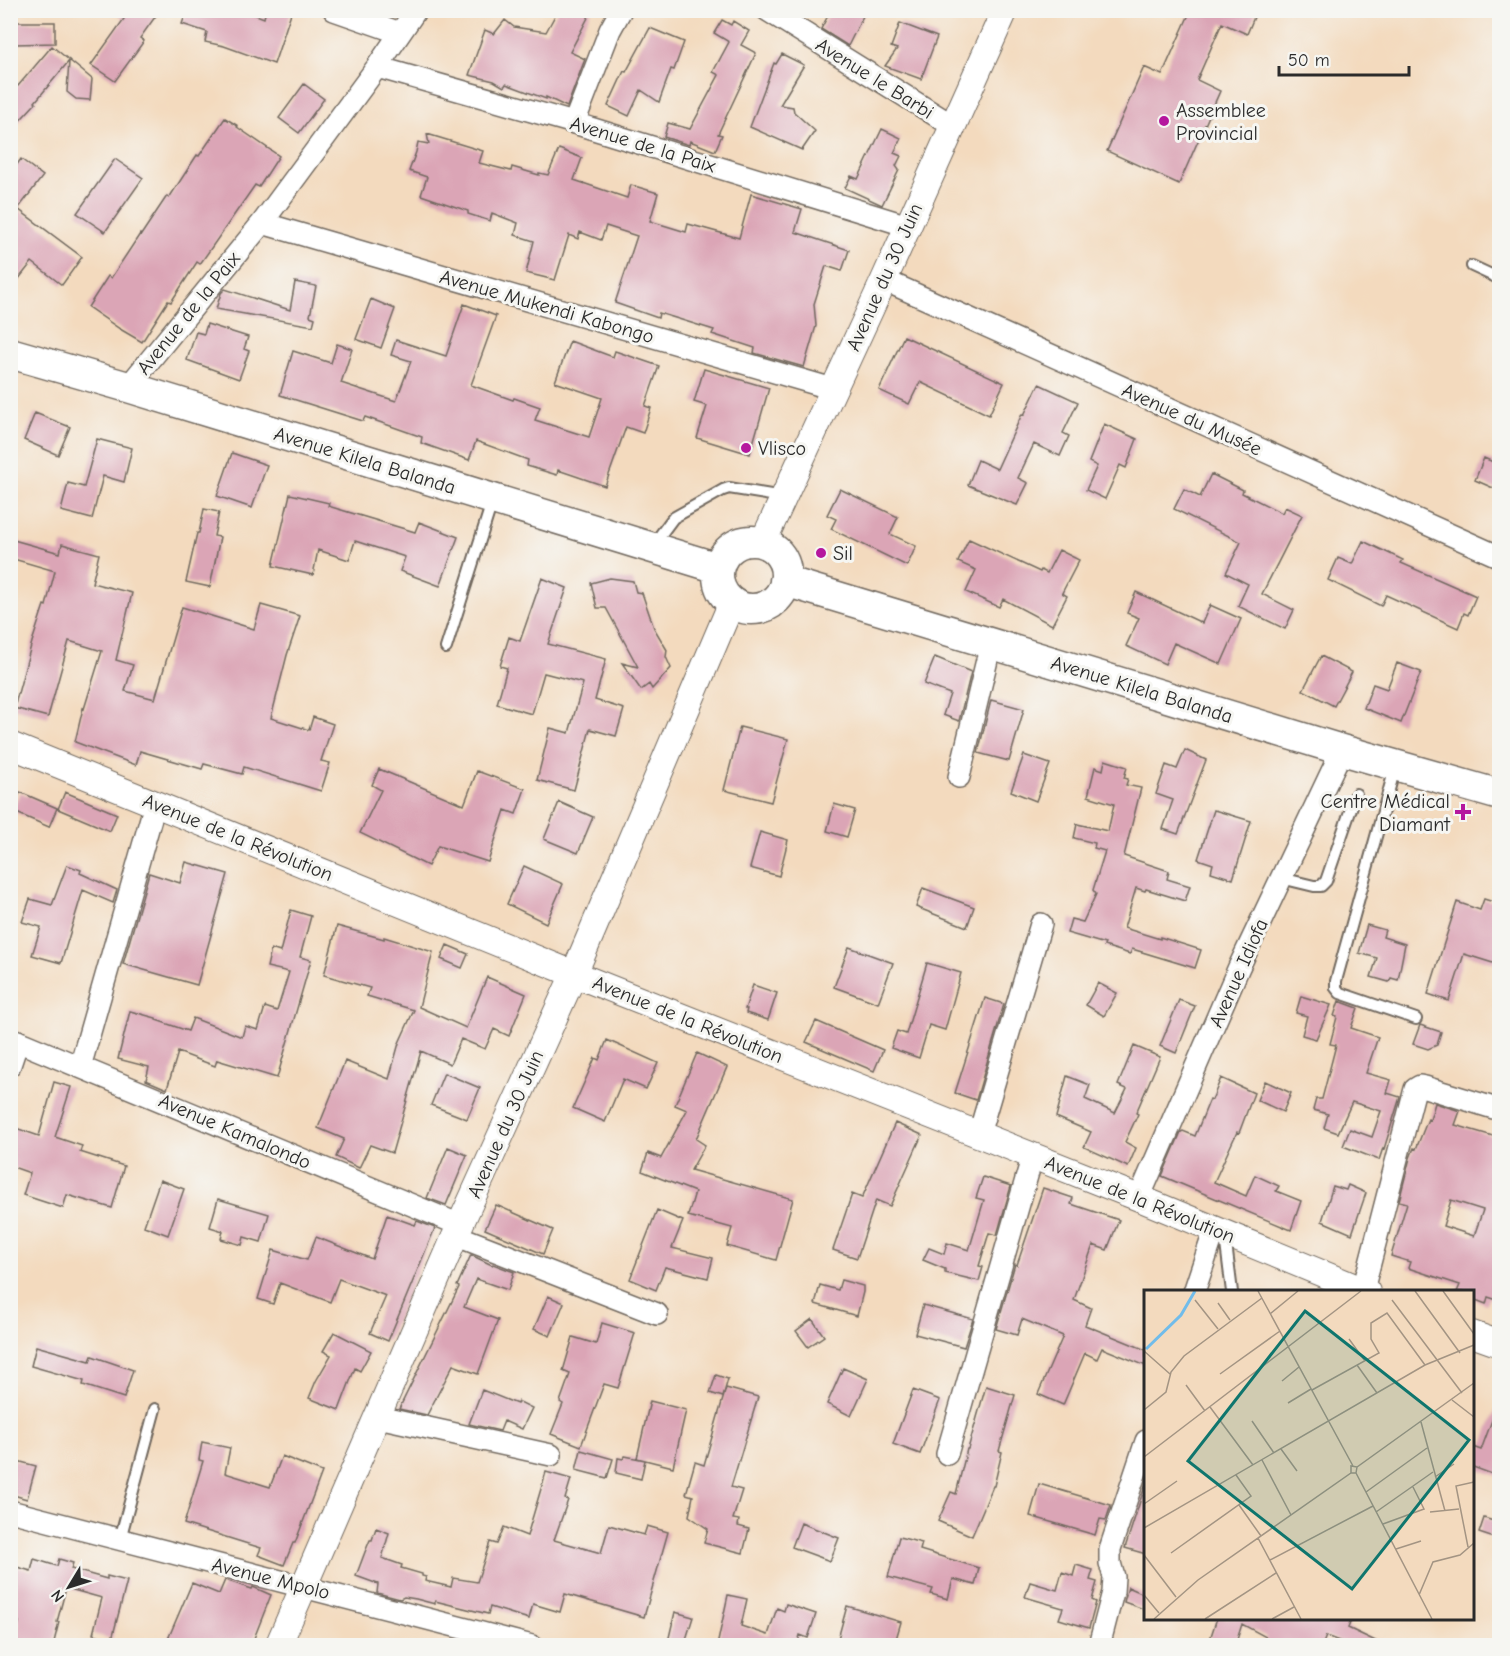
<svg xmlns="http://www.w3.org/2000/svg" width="1510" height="1656" font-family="'Comic Neue',sans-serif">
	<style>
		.building { fill: #dba5b6; fill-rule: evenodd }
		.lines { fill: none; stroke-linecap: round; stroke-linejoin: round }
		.service-casing { stroke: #71685e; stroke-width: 14 }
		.minor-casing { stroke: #71685e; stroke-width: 24 }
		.tertiary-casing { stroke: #71685e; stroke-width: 28 }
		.secondary-casing { stroke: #71685e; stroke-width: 33 }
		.service { stroke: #fff; stroke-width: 10 }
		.minor { stroke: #fff; stroke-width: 21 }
		.tertiary { stroke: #fff; stroke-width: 26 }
		.secondary { stroke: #fff; stroke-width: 30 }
		.poi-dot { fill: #b5179e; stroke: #f6f6f2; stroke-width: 2 }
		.labels { text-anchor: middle; stroke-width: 6; stroke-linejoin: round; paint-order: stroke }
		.street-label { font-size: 20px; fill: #2b2b2b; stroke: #f6f6f2 }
		.poi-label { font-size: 20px; fill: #2b2b2b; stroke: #f6f6f2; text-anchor: start }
		.inset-river { fill: none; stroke: #71bcea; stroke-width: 3 }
		.inset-road { fill: none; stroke: #a39483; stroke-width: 1.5 }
		.view { fill: #0f766e; fill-opacity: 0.15; stroke: #0f766e; stroke-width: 3 }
		.inset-edge { fill: none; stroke: #2b2b2b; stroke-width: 3 }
	</style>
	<rect width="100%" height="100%" fill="#f6f6f2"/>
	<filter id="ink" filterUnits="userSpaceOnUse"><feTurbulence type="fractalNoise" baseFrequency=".0167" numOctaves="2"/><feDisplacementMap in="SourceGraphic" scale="12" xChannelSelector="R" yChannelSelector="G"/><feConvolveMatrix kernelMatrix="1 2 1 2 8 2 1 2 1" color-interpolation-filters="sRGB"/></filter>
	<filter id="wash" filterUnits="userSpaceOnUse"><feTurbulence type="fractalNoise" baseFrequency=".008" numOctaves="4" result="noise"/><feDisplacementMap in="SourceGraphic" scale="24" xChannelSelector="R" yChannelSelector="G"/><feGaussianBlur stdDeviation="1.35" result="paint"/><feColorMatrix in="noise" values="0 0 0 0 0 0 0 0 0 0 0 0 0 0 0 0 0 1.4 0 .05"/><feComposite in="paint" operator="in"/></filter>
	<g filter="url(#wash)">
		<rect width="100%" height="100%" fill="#f3dabe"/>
		<g id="blocks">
			<!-- building -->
			<path class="building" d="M112 10H160L140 38 144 41 115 81 91 65 124 19Z
				M187 10H243L264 18 266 10H292L274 64 224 46 205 42 207 32 182 24Z
				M558 10H592L570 52 585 59 567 107 546 97V99L506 84 504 87 494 81 469 75 485 30 494 34 505 20 514 27 546 32Z
				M831 10H866L848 46 821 29Z
				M1191 10H1257L1247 34 1222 23 1197 80 1220 91 1179 184 1107 151 1144 67 1162 75Z
				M722 20 731 25 733 21 749 31 741 45 756 53 718 134 722 135 715 151 690 141 689 145 664 137 668 123 690 129 719 75 713 72 729 42 714 33Z
				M15 22H55V43L15 44Z
				M900 23 937 37 921 79 885 66 897 49 891 47Z
				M650 28 684 42 674 70 671 69 659 102 641 90 629 116 608 106 624 71 626 72Z
				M52 46 92 79 90 100 76 99 67 92 69 61 35 102 36 103 10 131V79L18 86Z
				M782 54 804 65 780 105 793 107 794 112 815 131 802 150 750 127 774 63 776 64Z
				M304 84 324 99 299 133 279 118Z
				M225 118 238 126 237 127 279 156 259 187 255 185 200 264 197 262 171 302 168 301 142 342 120 329 88 307 108 276 111 278 140 234 141 235 167 196 169 198 197 155 199 156Z
				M882 129 901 138 894 153 901 156 896 166 899 170 882 205 845 188 851 176 858 179Z
				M427 134 483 151 479 163 511 171 512 167 539 175V173L548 175 559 149 582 158 574 180 627 198 631 185 658 193 650 221 686 232 688 224 739 238 751 194 802 209 795 232 849 250 842 271 826 266 814 304 816 326 804 367 754 353 755 348 712 334 714 330 659 313 658 318 615 303 637 236 606 226 601 240 580 232 578 239 569 235 555 280 526 273 534 241 515 235 518 223 492 213 490 221 468 214V211L421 195 427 177 409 171 416 152 418 142 429 144Z
				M21 159 43 176 18 209 82 257 62 285 32 262 10 290V174Z
				M115 159 143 178 105 232 77 213Z
				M295 282 316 286 310 316 315 318 313 326 216 309 221 293 225 289 290 310Z
				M371 299 395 309 381 348 356 339Z
				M464 304 496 316 471 385 513 400 514 398 540 407 535 420 589 437 602 398 555 382 570 341 613 357 615 351 659 366 645 406 651 408 643 433 626 427 605 486 558 470 557 475 527 466 528 460 476 441 469 460 421 443 422 437 365 417 363 421 280 395 293 351 331 363 337 344 352 349 341 383 396 401 411 361 391 355 396 340 446 356Z
				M207 324 248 337 244 349 249 351 239 379 187 360 196 332 204 334Z
				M904 336 1004 383 989 415 920 382 909 404 879 390Z
				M704 369 769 388 750 454 697 438 707 406 694 402Z
				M1039 384 1078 402 1063 433 1069 436 1060 456 1034 444 1018 478 1028 483 1017 505 968 485 978 460 997 469 1022 414 1024 415Z
				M35 413 70 427 58 455 24 440Z
				M1104 424 1137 439 1126 468 1120 465 1105 499 1086 490 1097 466 1089 462Z
				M97 439 132 448 124 482 103 476 92 519 61 511 68 483 84 487Z
				M232 453 267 465 252 508 217 496Z
				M1484 458 1500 465V491L1475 480Z
				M1211 474 1243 490 1242 493 1282 513 1285 507 1302 515 1262 594 1294 610 1285 629 1238 606 1248 584 1226 573 1241 542 1174 509 1184 489 1200 497Z
				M840 489 898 517 890 534 916 546 907 566 831 529 836 519 827 515Z
				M290 494 329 503 328 506 415 532 419 522 458 537 440 586 400 571 405 557 355 541 349 560 318 550 313 575 273 566Z
				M204 509 219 512 214 536 220 537 210 587 186 582 197 533H199Z
				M10 539 60 553 62 544 99 554 92 583 132 593 116 660 133 665 125 691 155 699 182 607 254 629 261 605 300 616 287 655 271 718 309 730 313 717 333 724 321 761 330 763 321 791 244 767 242 774 204 764 202 769 140 751 136 765 75 742 83 708 84 709 102 651 69 641 48 717 14 708 32 642 44 605 46 606 55 571 10 558Z
				M969 539 1040 572 1041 570 1047 573 1059 550 1079 560 1062 593 1067 596 1052 625 1003 599 999 607 966 592 976 570 958 562Z
				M1363 541 1403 560 1401 563 1476 596 1468 615 1464 613 1458 628 1386 595 1381 606 1328 580 1338 558 1352 564Z
				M542 578 567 588 548 644 606 659 595 700 624 709 616 736 590 729 574 790 537 780 550 728 569 733 583 683 544 673 532 714 497 704 507 668 500 666 509 637 520 641Z
				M610 578 633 581 636 592 642 593 654 628 667 650 666 657 671 668 652 689 649 684 641 690 622 663 638 667 606 608H597L591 583Z
				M1136 592 1202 623 1210 605 1241 619 1221 664 1174 643 1165 664 1126 646 1139 618 1127 613Z
				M1321 656 1352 672 1334 706 1303 690Z
				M935 657 971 672 959 721 943 715 950 694 924 684Z
				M1397 663 1421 672 1401 723 1364 708 1373 684 1387 689Z
				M991 700 1024 709 1009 761 978 753Z
				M740 727 788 739 771 802 724 790Z
				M1185 750 1206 760 1178 834 1163 829 1173 800 1156 794 1166 765 1177 769Z
				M1024 755 1050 764 1036 801 1011 791Z
				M1105 760 1127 767 1124 778 1128 779 1126 785 1141 788 1124 856 1169 871 1167 879 1190 886 1185 901 1146 889 1145 891 1136 888 1124 928 1160 939V937L1201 950 1195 968 1132 949 1130 954 1104 946 1105 944 1067 933 1071 919 1083 922 1096 894 1093 890 1105 851 1094 848 1095 843 1074 838 1077 824 1108 831 1114 804 1088 796 1095 767 1103 770Z
				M379 769 464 805 477 771 525 789 516 814 505 810 488 862 438 846 428 866 360 833 381 790 372 785Z
				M20 792 57 808 49 827 12 811Z
				M65 792 117 814 110 831 58 809Z
				M559 802 593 817 578 853 544 839Z
				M834 804 855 810 847 837 827 831Z
				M1214 810 1251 821 1233 879 1211 872 1213 864 1198 859Z
				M760 832 788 840 779 876 750 868Z
				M186 862 228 874 197 985 123 964 149 873 180 883Z
				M67 865 81 870 80 873 117 890 113 903 83 890 61 963 32 955 41 927 22 922 30 899 52 905Z
				M524 866 563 884 546 923 507 904Z
				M923 888 974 907 967 927 916 907Z
				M1484 899 1500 904V952L1496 964 1464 954 1449 1001 1428 994 1457 902 1480 910Z
				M291 910 311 916 300 957 311 960 277 1078 217 1060 215 1066 178 1052 167 1089 146 1080 149 1067 118 1059 130 1011 156 1018V1020L188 1031 193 1018 242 1037 245 1026 258 1030 265 1007 277 1011 289 972 267 967 271 949 280 952Z
				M1367 925 1385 930 1383 937 1405 944 1398 980 1391 978 1389 982 1371 977 1377 958 1359 953Z
				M337 926 384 939V937L433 952 419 1007 466 1028 487 977 526 994 509 1036 494 1029 485 1049 461 1039 450 1064 421 1051 392 1153 370 1145 359 1168 336 1157 344 1139 318 1128 345 1061 389 1079 399 1043 414 1010 367 996 370 988 324 975Z
				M447 945 468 954 462 968 441 959Z
				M849 947 893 963 878 1003 834 987Z
				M927 963 961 973 945 1030 929 1025 919 1058 891 1048 897 1031 906 1034Z
				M1098 983 1117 993 1104 1016 1086 1005Z
				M753 985 777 993 768 1020 746 1013 747 1009H745Z
				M1301 996 1331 1005 1316 1039 1302 1035 1307 1016 1296 1013Z
				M985 998 1004 1004 976 1100 955 1093Z
				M1179 1000 1195 1006 1176 1053 1160 1046Z
				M1339 1001 1358 1008 1351 1028 1378 1037 1366 1073 1391 1080 1387 1093 1400 1097 1384 1149 1383 1148 1379 1160 1343 1146 1350 1129 1372 1137 1381 1111 1352 1102 1338 1133 1324 1128 1328 1114 1313 1110 1316 1099H1322L1336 1045 1330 1044 1337 1017 1334 1016Z
				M816 1021 883 1050 874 1071 806 1042Z
				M1420 1025 1441 1032 1437 1045 1428 1049 1413 1044Z
				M607 1040 658 1063 646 1089 623 1079 605 1122 573 1108 595 1058 599 1060Z
				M1134 1046 1160 1057 1136 1113 1138 1114 1125 1142 1136 1148 1128 1167 1084 1147 1091 1132 1056 1117 1067 1076 1090 1085 1085 1099 1115 1113 1127 1089 1118 1085Z
				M697 1053 727 1067 696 1139 705 1145 691 1170 793 1199 776 1260 727 1246 732 1228 688 1216 695 1192 642 1171 648 1153 661 1158 687 1110 675 1105Z
				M444 1073 480 1088 467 1119 431 1105Z
				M1221 1078 1254 1093 1239 1133 1237 1132 1214 1182 1246 1196 1255 1175 1279 1186 1276 1191 1301 1201 1291 1230 1162 1176 1181 1132 1183 1131 1195 1136 1210 1099 1212 1100Z
				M1265 1081 1291 1093 1283 1112 1257 1100Z
				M54 1082 71 1087 55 1137 82 1146 80 1152 124 1166 112 1208 67 1195 63 1208 23 1195 30 1173 10 1166V1126L39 1136Z
				M1435 1103 1460 1111 1455 1125 1500 1138V1301L1488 1297 1486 1304 1473 1299V1292H1457L1460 1285 1408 1268 1410 1262 1391 1256 1407 1203 1399 1201 1410 1158 1414 1148 1416 1149 1428 1119 1430 1120ZM1451 1200 1483 1210 1474 1236 1443 1226Z
				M895 1123 922 1135 890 1206 876 1200 857 1258 833 1250 852 1194 862 1198Z
				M448 1147 467 1155 446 1205 427 1198Z
				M983 1177 1011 1186 997 1235 989 1233 979 1266 983 1267 979 1281 945 1273V1269L923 1260 929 1248 944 1254 947 1243 969 1250 984 1200 976 1198Z
				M160 1180 184 1189 168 1235 144 1226Z
				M1348 1185 1366 1193 1352 1234 1322 1221 1333 1186 1346 1190Z
				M1043 1188 1073 1198 1071 1204 1119 1220 1107 1250 1093 1245 1074 1300 1091 1308 1085 1325 1146 1350V1366L1102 1348 1097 1359 1085 1353 1063 1405 1038 1394 1063 1336 1022 1319 1017 1335 996 1329 1015 1264 1017 1265Z
				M218 1199 269 1214 261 1242 244 1237 242 1245 221 1239 223 1231 210 1227Z
				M496 1205 553 1230 543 1254 485 1229Z
				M657 1210 683 1221 672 1248 713 1258 708 1278 665 1267 656 1290 630 1279Z
				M387 1215 415 1225 417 1221 435 1228 388 1341 370 1333 386 1296 339 1279 330 1302 280 1283 273 1304 258 1299 273 1250 307 1260 316 1237 372 1259Z
				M471 1255 492 1265 493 1264 514 1272 508 1290 476 1279 464 1307 498 1320 478 1374 453 1365 427 1415 399 1409 459 1287 457 1286Z
				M841 1280 863 1286V1292L857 1316 815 1304 820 1285 838 1290Z
				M548 1296 564 1303 550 1336 534 1329Z
				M923 1305 973 1319 964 1347 915 1334Z
				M812 1319 824 1336 808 1347 796 1331Z
				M602 1323 635 1333 618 1388 604 1384 581 1446 551 1434 563 1404 560 1402 570 1374 563 1371 573 1337 596 1344Z
				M334 1332 371 1351 360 1371 355 1368 339 1410 309 1398 316 1381 331 1355 323 1351Z
				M36 1346 90 1361 92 1356 133 1370 124 1398 83 1385 84 1381 31 1366Z
				M843 1368 868 1379 851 1416 827 1404Z
				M716 1375 728 1379 723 1397 710 1393Z
				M986 1386 1015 1395 999 1451 1002 1452 994 1486H993L972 1536 938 1521 951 1492 956 1494 967 1449H968Z
				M726 1388 758 1397 731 1487 742 1490 733 1519 739 1520 738 1526 749 1529 743 1553 704 1543 708 1529 689 1516 693 1496 686 1494 695 1462 704 1465Z
				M482 1390 517 1404 518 1401 532 1408 522 1429 504 1421 500 1431 469 1424Z
				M913 1390 940 1400 920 1454 893 1444Z
				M650 1401 686 1410 673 1467 637 1458Z
				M1498 1404 1500 1405V1477L1473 1467V1447L1481 1450Z
				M202 1442 230 1448 225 1473 270 1487 282 1456 322 1472 295 1543H293L284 1565 258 1555 261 1548 184 1524 203 1461 199 1460Z
				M581 1450 613 1459 607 1478 576 1470Z
				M625 1456 645 1460 641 1479 616 1473 618 1458 623 1459Z
				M10 1459 36 1466 27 1499 10 1494Z
				M546 1472 571 1479 565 1499 568 1500 554 1540 601 1553 609 1525 644 1535 647 1526 668 1532 644 1617 565 1594 560 1612 533 1604 529 1619 490 1607 488 1614 435 1601V1604L416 1599 404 1597 400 1599 377 1593 378 1584 356 1576 365 1552 370 1540H372L376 1528 389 1533 382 1558 402 1565 401 1568 422 1574V1576L426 1577 425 1581 451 1587 453 1578 477 1582 490 1542 497 1544 504 1527 527 1536Z
				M1146 1483V1554L1125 1548Z
				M1039 1484 1111 1505 1106 1520 1100 1519 1095 1535 1030 1516Z
				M1484 1518 1500 1523V1540L1479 1533Z
				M801 1523 839 1538 830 1561 792 1547Z
				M899 1537 922 1543 920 1550 979 1568 975 1585 953 1579 948 1599 931 1594 933 1589 888 1577Z
				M34 1559 57 1566 59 1559 73 1563 71 1569 107 1579V1576L127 1581 112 1639 93 1634 102 1598 66 1588 57 1622H59L53 1646H13L19 1622 10 1621V1565L31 1571Z
				M1076 1565 1093 1570 1090 1580 1097 1582 1092 1600 1096 1602 1089 1628 1059 1619 1063 1608 1025 1597 1030 1582 1057 1590 1062 1572 1073 1576Z
				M225 1580 252 1589 253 1587 271 1595 251 1646H165L192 1583 219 1594Z
				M1128 1587 1146 1595V1610L1124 1602Z
				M728 1595 747 1599 741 1626 768 1635 777 1608 784 1611 786 1604 816 1614 808 1638 800 1635 797 1646H717Z
				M847 1606 901 1622 894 1646H836Z
				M675 1612 693 1617 684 1646H667Z
				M1217 1618H1352L1348 1628 1386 1646H1352L1326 1636 1322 1646H1263L1266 1637 1242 1624 1235 1646H1212L1214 1640 1210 1639Z"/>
		</g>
	</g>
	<g filter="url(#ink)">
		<use href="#blocks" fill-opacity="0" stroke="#71685e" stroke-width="1.5"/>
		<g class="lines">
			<!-- service casing -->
			<g class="service-casing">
				<path id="service" d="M1472 266 1500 279
					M653 545 673 518 723 490 729 488 783 497
					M446 648 493 499
					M1395 768 1336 981V988L1340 993 1416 1019
					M1281 878 1314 886H1321L1326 881 1356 794
					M1225 1236 1232 1292
					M120 1539 155 1409"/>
			</g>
			<!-- minor casing -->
			<g class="minor-casing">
				<path id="minor" d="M334 10 400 33
					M767 10 953 126
					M377 67 574 123 908 226
					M574 123 610 30 621 10
					M262 223 833 389
					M884 280 1500 557
					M128 387 262 223 377 67 416 10
					M959 777 991 643
					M10 1038 460 1225
					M10 1065 18 1041
					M80 1067 155 804
					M979 1134 1041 924
					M1139 1198 1239 967 1342 750
					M455 1235 657 1314
					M1363 1290 1415 1089 1420 1086 1425 1087 1500 1110
					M1194 1292 1215 1229
					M378 1417 551 1455
					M947 1454 1033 1155
					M10 1511 532 1646
					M1099 1646 1113 1592 1114 1577 1110 1563V1549L1146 1441"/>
			</g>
			<!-- tertiary casing -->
			<g class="tertiary-casing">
				<path id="tertiary" d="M763 542 884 280 1005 10
					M10 745 574 974 1139 1198 1367 1292
					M1472 1334 1500 1344
					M278 1646 460 1225 574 974 732 602"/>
			</g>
			<!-- secondary casing -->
			<g class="secondary-casing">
				<path id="secondary" d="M10 353 128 387 718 568
					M718 575a34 34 0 1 1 68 0a34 34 0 1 1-68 0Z
					M785 581 1342 750 1500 795"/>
			</g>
			<!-- service -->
			<use href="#service" class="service"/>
			<!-- minor -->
			<use href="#minor" class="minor"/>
			<!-- tertiary -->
			<use href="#tertiary" class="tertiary"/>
			<!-- secondary -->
			<use href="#secondary" class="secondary"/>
		</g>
	</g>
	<!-- markers -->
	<g class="poi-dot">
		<circle cx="1164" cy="121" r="6"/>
		<circle cx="746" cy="448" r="6"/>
		<circle cx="821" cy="553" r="6"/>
		<path d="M1460 803h6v6h6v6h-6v6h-6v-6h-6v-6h6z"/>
	</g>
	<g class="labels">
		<!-- street labels -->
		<g class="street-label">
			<text transform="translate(875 78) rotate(32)" y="7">Avenue le Barbi</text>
			<text transform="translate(643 144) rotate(17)" y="7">Avenue de la Paix</text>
			<text transform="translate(884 277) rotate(-66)" y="7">Avenue du 30 Juin</text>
			<text transform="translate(547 306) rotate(16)" y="7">Avenue Mukendi Kabongo</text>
			<text transform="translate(188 313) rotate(-51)" y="7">Avenue de la Paix</text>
			<text transform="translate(1192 419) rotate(24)" y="7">Avenue du Musée</text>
			<text transform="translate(365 460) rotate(17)" y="7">Avenue Kilela Balanda</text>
			<text transform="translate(1142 689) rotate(17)" y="7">Avenue Kilela Balanda</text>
			<text transform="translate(238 837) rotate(22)" y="7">Avenue de la Révolution</text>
			<text transform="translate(1238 973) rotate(-66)" y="7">Avenue Idiofa</text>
			<text transform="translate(688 1019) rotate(22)" y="7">Avenue de la Révolution</text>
			<text transform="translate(505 1124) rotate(-66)" y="7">Avenue du 30 Juin</text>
			<text transform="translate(235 1131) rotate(23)" y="7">Avenue Kamalondo</text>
			<text transform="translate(1140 1199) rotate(22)" y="7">Avenue de la Révolution</text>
			<text transform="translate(271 1578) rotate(14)" y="7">Avenue Mpolo</text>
		</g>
		<!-- poi labels -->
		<g class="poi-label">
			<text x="1176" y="117">Assemblee<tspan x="1176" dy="23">Provincial</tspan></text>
			<text x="758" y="455">Vlisco</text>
			<text x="833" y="560">Sil</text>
			<text x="1450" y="808" text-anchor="end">Centre Médical<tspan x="1450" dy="23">Diamant</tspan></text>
		</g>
	</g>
	<!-- overview -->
	<g transform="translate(1144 1290)">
		<rect width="330" height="330" fill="#f3dabe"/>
		<path class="inset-river" d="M2 59 37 25 51 1"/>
		<path class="inset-road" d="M114 1 209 176M271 1 316 63M299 1 330 44M51 10 74 39M248 10 318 103M74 13 86 30M126 24 154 1M205 49 221 71M0 61 26 84M213 75 233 103M76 84 136 41M138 91 155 77M42 95 61 121M168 100 235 63 227 49V33L243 23 281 75M308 110 330 127M144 113 167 99M66 117 109 175M0 120 22 102 27 82 40 66 118 8M108 131 130 163M277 132 301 221M137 159 153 181M0 167 217 1M118 170 147 225M207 183V176L213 177 330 93M212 183 288 329M291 187 310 174M222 202 283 158M0 214 33 191M95 215 117 246M232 222 289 182M286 222 315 219M239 234 280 219 269 197M0 238 281 75 330 55M114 248 157 329M324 257 312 196 330 192M252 259 277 251M27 263 107 206 92 185M0 265 32 307M126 270 229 216M0 305 15 323M275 305 289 272 316 265 330 253M10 329 54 290 207 183H212L213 177M61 329 132 283M128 329 150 317"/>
		<path class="view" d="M161 21 325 150 208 299 44 171Z"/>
		<rect width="330" height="330" class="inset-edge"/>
	</g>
	<!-- margin -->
	<rect width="1510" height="1656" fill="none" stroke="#f6f6f2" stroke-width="36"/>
	<!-- north arrow -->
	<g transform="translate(69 1587) rotate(232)" stroke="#f6f6f2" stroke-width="4.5" paint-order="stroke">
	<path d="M0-4.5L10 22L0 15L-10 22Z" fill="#2b2b2b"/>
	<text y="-9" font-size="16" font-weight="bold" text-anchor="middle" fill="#2b2b2b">N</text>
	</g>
	<!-- scale -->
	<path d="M1279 66v9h130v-9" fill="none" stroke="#2b2b2b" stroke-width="3"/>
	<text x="1288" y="66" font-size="18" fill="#2b2b2b" stroke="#f6f6f2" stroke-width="4.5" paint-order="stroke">50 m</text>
</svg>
